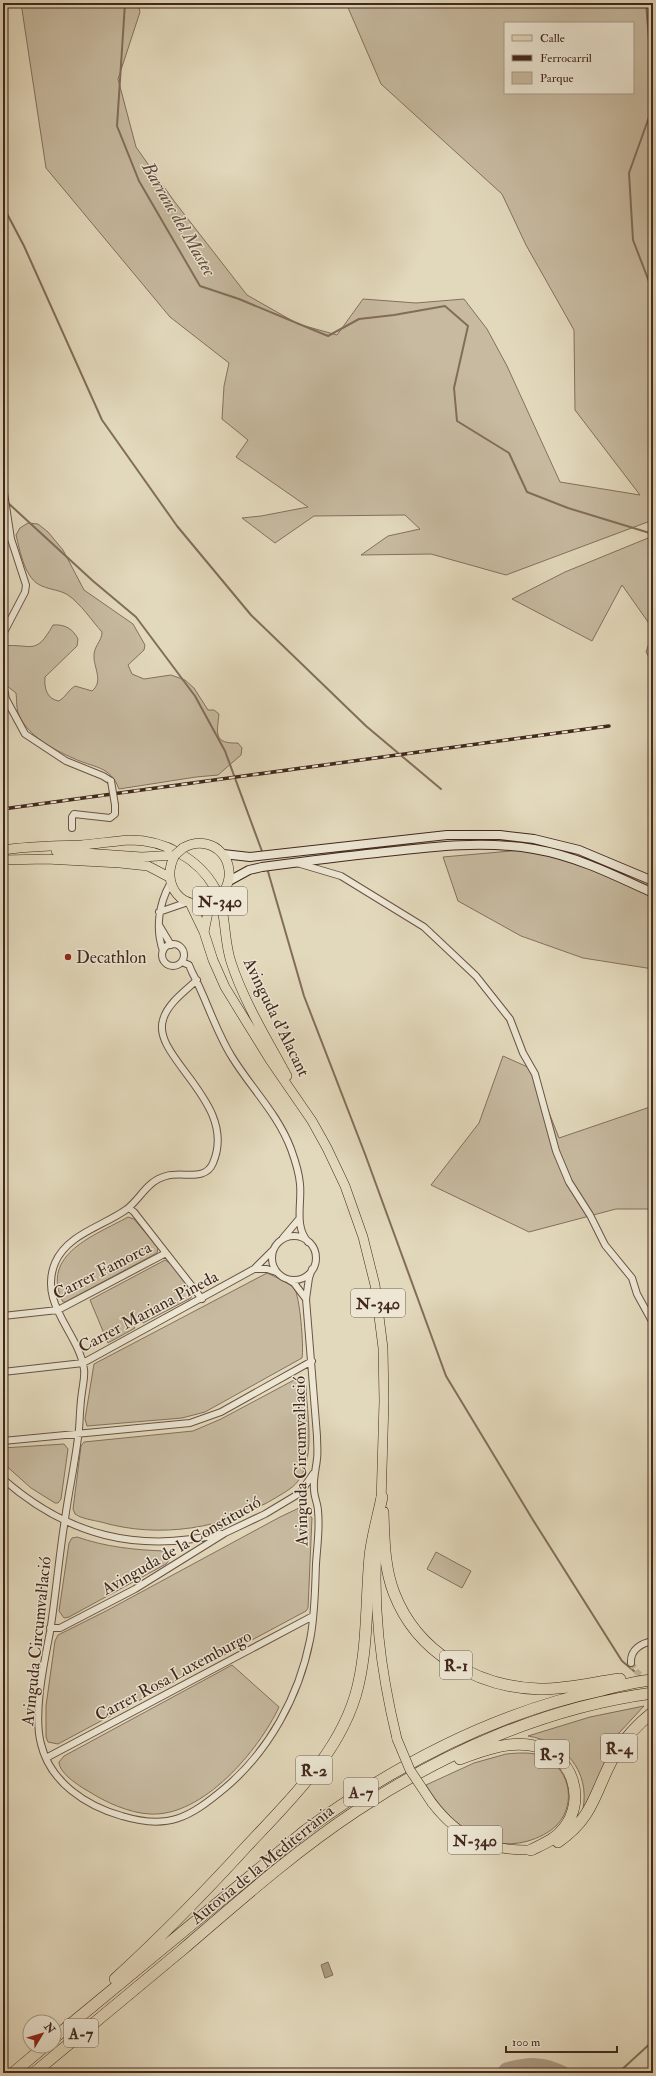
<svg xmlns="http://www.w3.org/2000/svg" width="656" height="2076" font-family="'IM FELL Double Pica',serif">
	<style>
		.green { fill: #c7baa0; stroke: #84705e; fill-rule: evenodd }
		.water { fill: #ac9c85; stroke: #826d5b }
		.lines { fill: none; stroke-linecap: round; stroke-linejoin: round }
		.stream { stroke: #826d5b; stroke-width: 2 }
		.river { stroke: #ac9c85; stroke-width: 13 }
		.street-tunnel { stroke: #c2b59b; stroke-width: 6; stroke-dasharray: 6 3; stroke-linecap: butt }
		.street-casing { stroke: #6a5344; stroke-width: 8 }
		.secondary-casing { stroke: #42271d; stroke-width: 10 }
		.primary-casing { stroke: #42271d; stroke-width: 10 }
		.highway-casing { stroke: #42271d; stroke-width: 12 }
		.street { stroke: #ece6d3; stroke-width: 6 }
		.secondary { stroke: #ece6d3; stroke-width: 8 }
		.primary { stroke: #e2d8bb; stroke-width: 9 }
		.highway { stroke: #e2d8bb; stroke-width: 11 }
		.rail-casing { stroke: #42271d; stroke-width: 3.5 }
		.rail { stroke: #ece6d3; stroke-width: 2; stroke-dasharray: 6; stroke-linecap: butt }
		.street-bridge-casing { stroke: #6a5344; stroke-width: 8; stroke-linecap: butt }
		.primary-bridge-casing { stroke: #42271d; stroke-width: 10; stroke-linecap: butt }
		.street-bridge { stroke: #ece6d3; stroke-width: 6 }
		.primary-bridge { stroke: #e2d8bb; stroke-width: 9 }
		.poi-dot { fill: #8f2418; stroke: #ece6d3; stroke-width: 1.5 }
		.labels { text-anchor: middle; stroke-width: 3; stroke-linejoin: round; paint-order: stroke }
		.shield { fill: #ece6d3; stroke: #756054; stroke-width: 1 }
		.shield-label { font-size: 16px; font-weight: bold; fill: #42271d }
		.poi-label { font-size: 17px; fill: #42271d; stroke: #ece6d3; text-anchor: start }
		.street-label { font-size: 17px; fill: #42271d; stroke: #ece6d3 }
		.water-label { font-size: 18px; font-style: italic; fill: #624a3c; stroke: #ece6d3 }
	</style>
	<rect width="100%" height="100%" fill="#e2d8bb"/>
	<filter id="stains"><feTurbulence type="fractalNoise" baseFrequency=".005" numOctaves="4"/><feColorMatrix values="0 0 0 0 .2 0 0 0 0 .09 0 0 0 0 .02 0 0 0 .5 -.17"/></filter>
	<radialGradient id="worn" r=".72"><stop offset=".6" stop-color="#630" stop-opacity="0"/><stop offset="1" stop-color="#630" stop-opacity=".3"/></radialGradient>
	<!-- green -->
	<path class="green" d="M21 3H138L140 12 118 79 136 147 174 201 247 295 298 324 337 335 363 299 416 303 464 299 487 329 507 366 560 482 640 495 575 410 574 330 526 245 502 194 381 84 346 3H650L653 11V520L506 575 431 554 361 555 388 536 420 529 405 515 314 516 275 543 242 518 261 516 308 507 236 457 248 440 222 419 224 386 229 363 170 317 46 168ZM505 23H633V93H505Z
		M28 523 38 524 48 532 63 550 84 590 133 624 145 645 144 650 128 665 132 674 144 679 171 675 185 680 194 688 208 710H214L219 714C217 733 213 744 238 743L242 748 241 755 218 775 196 777 119 789C110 765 93 768 73 758 54 750 27 735 19 715 16 709 17 700 16 693L7 686 3 687V646C32 643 35 657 53 625 65 624 73 629 78 639L77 646 45 677C44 689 47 699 59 701 66 697 68 690 75 686L92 691C103 682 95 670 94 658 93 646 102 642 102 632 92 621 81 604 68 595 60 590 51 590 42 586 25 580 20 551 16 535L20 528Z
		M653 536V629L622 585 592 641 512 599 565 572Z
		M653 632V664L646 652Z
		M534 849 599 869 653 893V969L583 958 521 936 458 901 443 857Z
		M503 1056 532 1069 559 1138 653 1106V1215L648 1209H616L529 1232 431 1185 479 1123Z
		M128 1217 134 1219 158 1248 157 1253 65 1302H63C39 1254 96 1235 128 1217Z
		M165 1260 171 1264 193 1291 191 1298 143 1323 142 1321 133 1325 135 1328 108 1343 90 1300Z
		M267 1273C272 1275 292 1285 294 1288 300 1295 304 1348 302 1358L205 1412 182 1418 87 1426 85 1419 94 1364Z
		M296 1379H302L306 1386C307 1413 315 1455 300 1478 295 1487 285 1492 277 1497 225 1529 159 1539 101 1522 93 1520 82 1519 75 1514L73 1509 81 1446 84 1442 193 1431 221 1419Z
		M64 1444 68 1449 61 1499 58 1503H55L31 1488 3 1463V1448Z
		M299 1508 306 1510 312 1518 308 1608 306 1611 58 1744 48 1742 46 1737V1706L55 1641 58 1635 108 1610 280 1517Z
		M77 1537C106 1547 135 1550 165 1551L169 1554 170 1559 166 1564 69 1617 64 1618 59 1611 69 1543 72 1538Z
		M436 1552 471 1571 462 1588 427 1569Z
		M232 1665 279 1707C259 1750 203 1817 150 1814 129 1813 105 1802 88 1791 79 1786 59 1773 59 1762L64 1756Z
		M644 1706 619 1733 603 1761 606 1765 583 1809C590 1771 565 1742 528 1736L590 1717Z
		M506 1754C517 1753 529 1752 539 1755 569 1765 578 1802 557 1825 549 1833 538 1838 528 1841 484 1854 447 1820 426 1785L474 1763Z"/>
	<!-- water -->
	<path class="water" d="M328 1962 333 1975 325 1978 321 1965Z"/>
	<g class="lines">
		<!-- stream -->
		<path class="stream" d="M125 3 117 126 139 181 200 286 239 299 328 336 359 319 394 315 445 306 468 326 454 388 457 421 509 453 527 492 568 508 653 534
			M646 3 653 90
			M653 106 629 173 633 240 653 292
			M3 206 24 246 102 420 177 526 251 615 366 726 441 789
			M7 502 93 581 136 617 195 696 225 751 263 854
			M267 868 304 996 365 1154 446 1376 533 1520 622 1661 641 1677
			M618 2073 653 2041"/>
		<!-- river -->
		<path class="river" d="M503 2073 506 2069C529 2063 543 2062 564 2073"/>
		<!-- street-tunnel -->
		<path class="street-tunnel" d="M631 1663 637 1672 647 1681"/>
		<!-- street casing -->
		<g class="street-casing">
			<path id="street" d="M3 486 11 539 26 585 25 592 3 634
				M3 684 6 699 25 734 66 761 103 776 111 781
				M72 828V817L74 814 110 818 115 814V805
				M297 863 341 876 424 927 476 976 510 1019 523 1053 535 1074 556 1151 569 1182 590 1215 605 1245 632 1278 637 1294 653 1323
				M159 912 188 902
				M159 925 171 945
				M162 955a11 11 0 1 1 22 0a11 11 0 1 1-22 0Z
				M163 951C155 928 159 904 170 884
				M182 962 189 965 192 972C207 1000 215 1030 232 1057 251 1088 278 1114 291 1149 295 1160 299 1172 300 1184 302 1204 294 1226 308 1242
				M197 980C185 991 167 1004 163 1020 151 1057 239 1103 213 1163 205 1182 183 1171 166 1176 147 1181 141 1198 127 1209 104 1226 67 1234 55 1263 38 1304 79 1333 84 1369 85 1377 83 1384 82 1392 80 1404 80 1417 79 1429 76 1459 69 1489 65 1519 59 1556 56 1594 50 1632 44 1663 33 1714 41 1744 50 1782 86 1806 122 1816 168 1830 189 1818 225 1788 269 1751 299 1696 310 1640 315 1615 315 1589 316 1564 317 1547 320 1528 318 1511 318 1504 314 1497 314 1489 313 1479 316 1469 317 1459 318 1452 317 1444 317 1436L306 1299 309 1278 312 1269
				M129 1208 134 1212 202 1299
				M272 1258a22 22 0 1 1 44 0a22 22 0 1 1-44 0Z
				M283 1238 299 1219
				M273 1250 254 1269H267L276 1272
				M289 1280 294 1283 306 1299
				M3 1316 58 1310 166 1253
				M3 1372 83 1363 254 1269
				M3 1441 190 1423 221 1412 312 1361
				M3 1479C68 1536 137 1553 221 1534
				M50 1628H60L135 1589 225 1533 265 1514 300 1493 313 1474
				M631 1663C630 1650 641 1643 653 1641
				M46 1758 313 1616"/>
		</g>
		<!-- secondary casing -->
		<g class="secondary-casing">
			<path id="secondary" d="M223 854 250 857 447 835H500L534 839 579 850 653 881
				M229 881 249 870 262 867C300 862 338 857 377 853 429 847 482 840 534 849 576 856 614 875 653 893"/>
		</g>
		<!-- primary casing -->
		<g class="primary-casing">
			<path id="primary" d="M183 848C214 831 242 864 223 893
				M3 850C29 846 55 846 81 845 97 844 113 841 130 840 164 840 198 858 215 888 227 912 223 938 231 962 244 1002 267 1039 287 1076
				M56 851 142 857 175 855
				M175 855C159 884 183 915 214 900
				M3 860 46 859 120 863 148 866 169 877
				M190 903 204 932 213 960 225 987 270 1060 312 1121 327 1148 345 1186 363 1237 375 1285 383 1348 384 1401 381 1503
				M204 932 210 902
				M378 1532C372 1604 380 1669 397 1739
				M432 1803C459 1838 488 1851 531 1850"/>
		</g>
		<!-- highway casing -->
		<g class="highway-casing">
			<path id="highway" d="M383 1512C384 1539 384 1567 394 1593 417 1653 477 1687 539 1689 563 1690 596 1682 620 1679
				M460 1759C483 1750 511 1740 535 1746 572 1754 587 1799 564 1828 556 1839 543 1844 531 1850
				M558 1842C596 1816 595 1788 616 1753 626 1736 638 1724 653 1712
				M115 1979C161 1937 205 1892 247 1846 290 1800 343 1750 358 1686 368 1644 366 1599 370 1556 372 1537 378 1517 382 1497
				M54 2038 306 1830C395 1765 494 1713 602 1690 619 1686 636 1681 653 1680
				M13 2073 45 2046
				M34 2073C83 2032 133 1991 182 1950 238 1902 294 1852 356 1811 444 1752 547 1707 653 1693"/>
		</g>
		<!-- street -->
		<use href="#street" class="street"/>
		<!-- secondary -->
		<use href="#secondary" class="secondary"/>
		<!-- primary -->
		<use href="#primary" class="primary"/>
		<!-- highway -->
		<use href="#highway" class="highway"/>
		<!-- rail casing -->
		<g class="rail-casing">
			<path id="rail" d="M3 809 609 726"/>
		</g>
		<!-- rail -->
		<use href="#rail" class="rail"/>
		<!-- street-bridge casing -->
		<g class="street-bridge-casing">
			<path id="street-bridge" d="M111 781 115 805"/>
		</g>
		<!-- primary-bridge casing -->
		<g class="primary-bridge-casing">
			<path id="primary-bridge" d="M175 855 183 848
				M214 900 223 893
				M397 1739 410 1770 432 1803"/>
		</g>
		<!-- street-bridge -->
		<use href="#street-bridge" class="street-bridge"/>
		<!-- primary-bridge -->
		<use href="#primary-bridge" class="primary-bridge"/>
	</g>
	<!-- markers -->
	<circle class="poi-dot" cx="68" cy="957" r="4"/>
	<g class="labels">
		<!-- shield labels -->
		<g class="shield">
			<rect x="193" y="887" width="54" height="28" rx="3"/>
			<rect x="351" y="1289" width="54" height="28" rx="3"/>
			<rect x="440" y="1651" width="32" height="28" rx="3"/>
			<rect x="601" y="1734" width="36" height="28" rx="3"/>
			<rect x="535" y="1740" width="34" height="28" rx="3"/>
			<rect x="296" y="1756" width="36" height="28" rx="3"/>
			<rect x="344" y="1778" width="34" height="28" rx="3"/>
			<rect x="448" y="1826" width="54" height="28" rx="3"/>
			<rect x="64" y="2019" width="34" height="28" rx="3"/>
		</g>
		<g class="shield-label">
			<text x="220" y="907">N-340</text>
			<text x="378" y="1309">N-340</text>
			<text x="456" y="1671">R-1</text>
			<text x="619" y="1754">R-4</text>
			<text x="552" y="1760">R-3</text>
			<text x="314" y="1776">R-2</text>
			<text x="361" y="1798">A-7</text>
			<text x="475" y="1846">N-340</text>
			<text x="81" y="2039">A-7</text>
		</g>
		<!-- poi labels -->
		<g class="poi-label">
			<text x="76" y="963">Decathlon</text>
		</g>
		<!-- street labels -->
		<g class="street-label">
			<text transform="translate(277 1017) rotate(64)" y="6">Avinguda d'Alacant</text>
			<text transform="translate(102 1270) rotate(-27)" y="6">Carrer Famorca</text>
			<text transform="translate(148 1311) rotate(-28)" y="6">Carrer Mariana Pineda</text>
			<text transform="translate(300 1461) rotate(-91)" y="6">Avinguda Circumval·lació</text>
			<text transform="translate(181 1545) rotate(-30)" y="6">Avinguda de la Constitució</text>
			<text transform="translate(36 1641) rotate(-84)" y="6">Avinguda Circumval·lació</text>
			<text transform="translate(173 1675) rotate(-28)" y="6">Carrer Rosa Luxemburgo</text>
			<text transform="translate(262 1864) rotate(-39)" y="6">Autovia de la Mediterrània</text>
		</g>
		<!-- water labels -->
		<g class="water-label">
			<text transform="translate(179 219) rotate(60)" y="6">Barranc del Mastec</text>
		</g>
	</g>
	<!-- margin -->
	<rect width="656" height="2076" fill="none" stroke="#e2d8bb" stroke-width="16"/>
	<rect x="4" y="4" width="648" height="2068" fill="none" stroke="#42271d" stroke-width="2"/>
	<rect x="8" y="8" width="640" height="2060" fill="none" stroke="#42271d"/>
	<!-- legend -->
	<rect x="504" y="22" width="130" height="72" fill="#ece6d3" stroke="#a89a8a"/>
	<rect x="512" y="35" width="20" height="6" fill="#e2d8bb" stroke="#a89a8a"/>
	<text x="540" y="42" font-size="12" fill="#42271d">Calle</text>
	<rect x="512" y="55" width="20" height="6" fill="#42271d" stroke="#a89a8a"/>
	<text x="540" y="62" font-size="12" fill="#42271d">Ferrocarril</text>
	<rect x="512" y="72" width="20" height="12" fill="#c7baa0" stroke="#a89a8a"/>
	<text x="540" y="82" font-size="12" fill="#42271d">Parque</text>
	<!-- north arrow -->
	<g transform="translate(42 2034) rotate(52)"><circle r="19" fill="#ece6d3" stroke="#a89a8a"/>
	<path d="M0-3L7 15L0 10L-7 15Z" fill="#8f2418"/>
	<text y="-6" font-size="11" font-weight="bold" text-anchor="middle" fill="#42271d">N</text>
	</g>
	<!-- scale -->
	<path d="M506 2046v6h111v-6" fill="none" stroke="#42271d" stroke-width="2"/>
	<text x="512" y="2046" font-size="12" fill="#42271d" stroke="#ece6d3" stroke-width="3" paint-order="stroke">100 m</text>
	<rect width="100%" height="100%" filter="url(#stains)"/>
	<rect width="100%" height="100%" fill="url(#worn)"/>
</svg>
